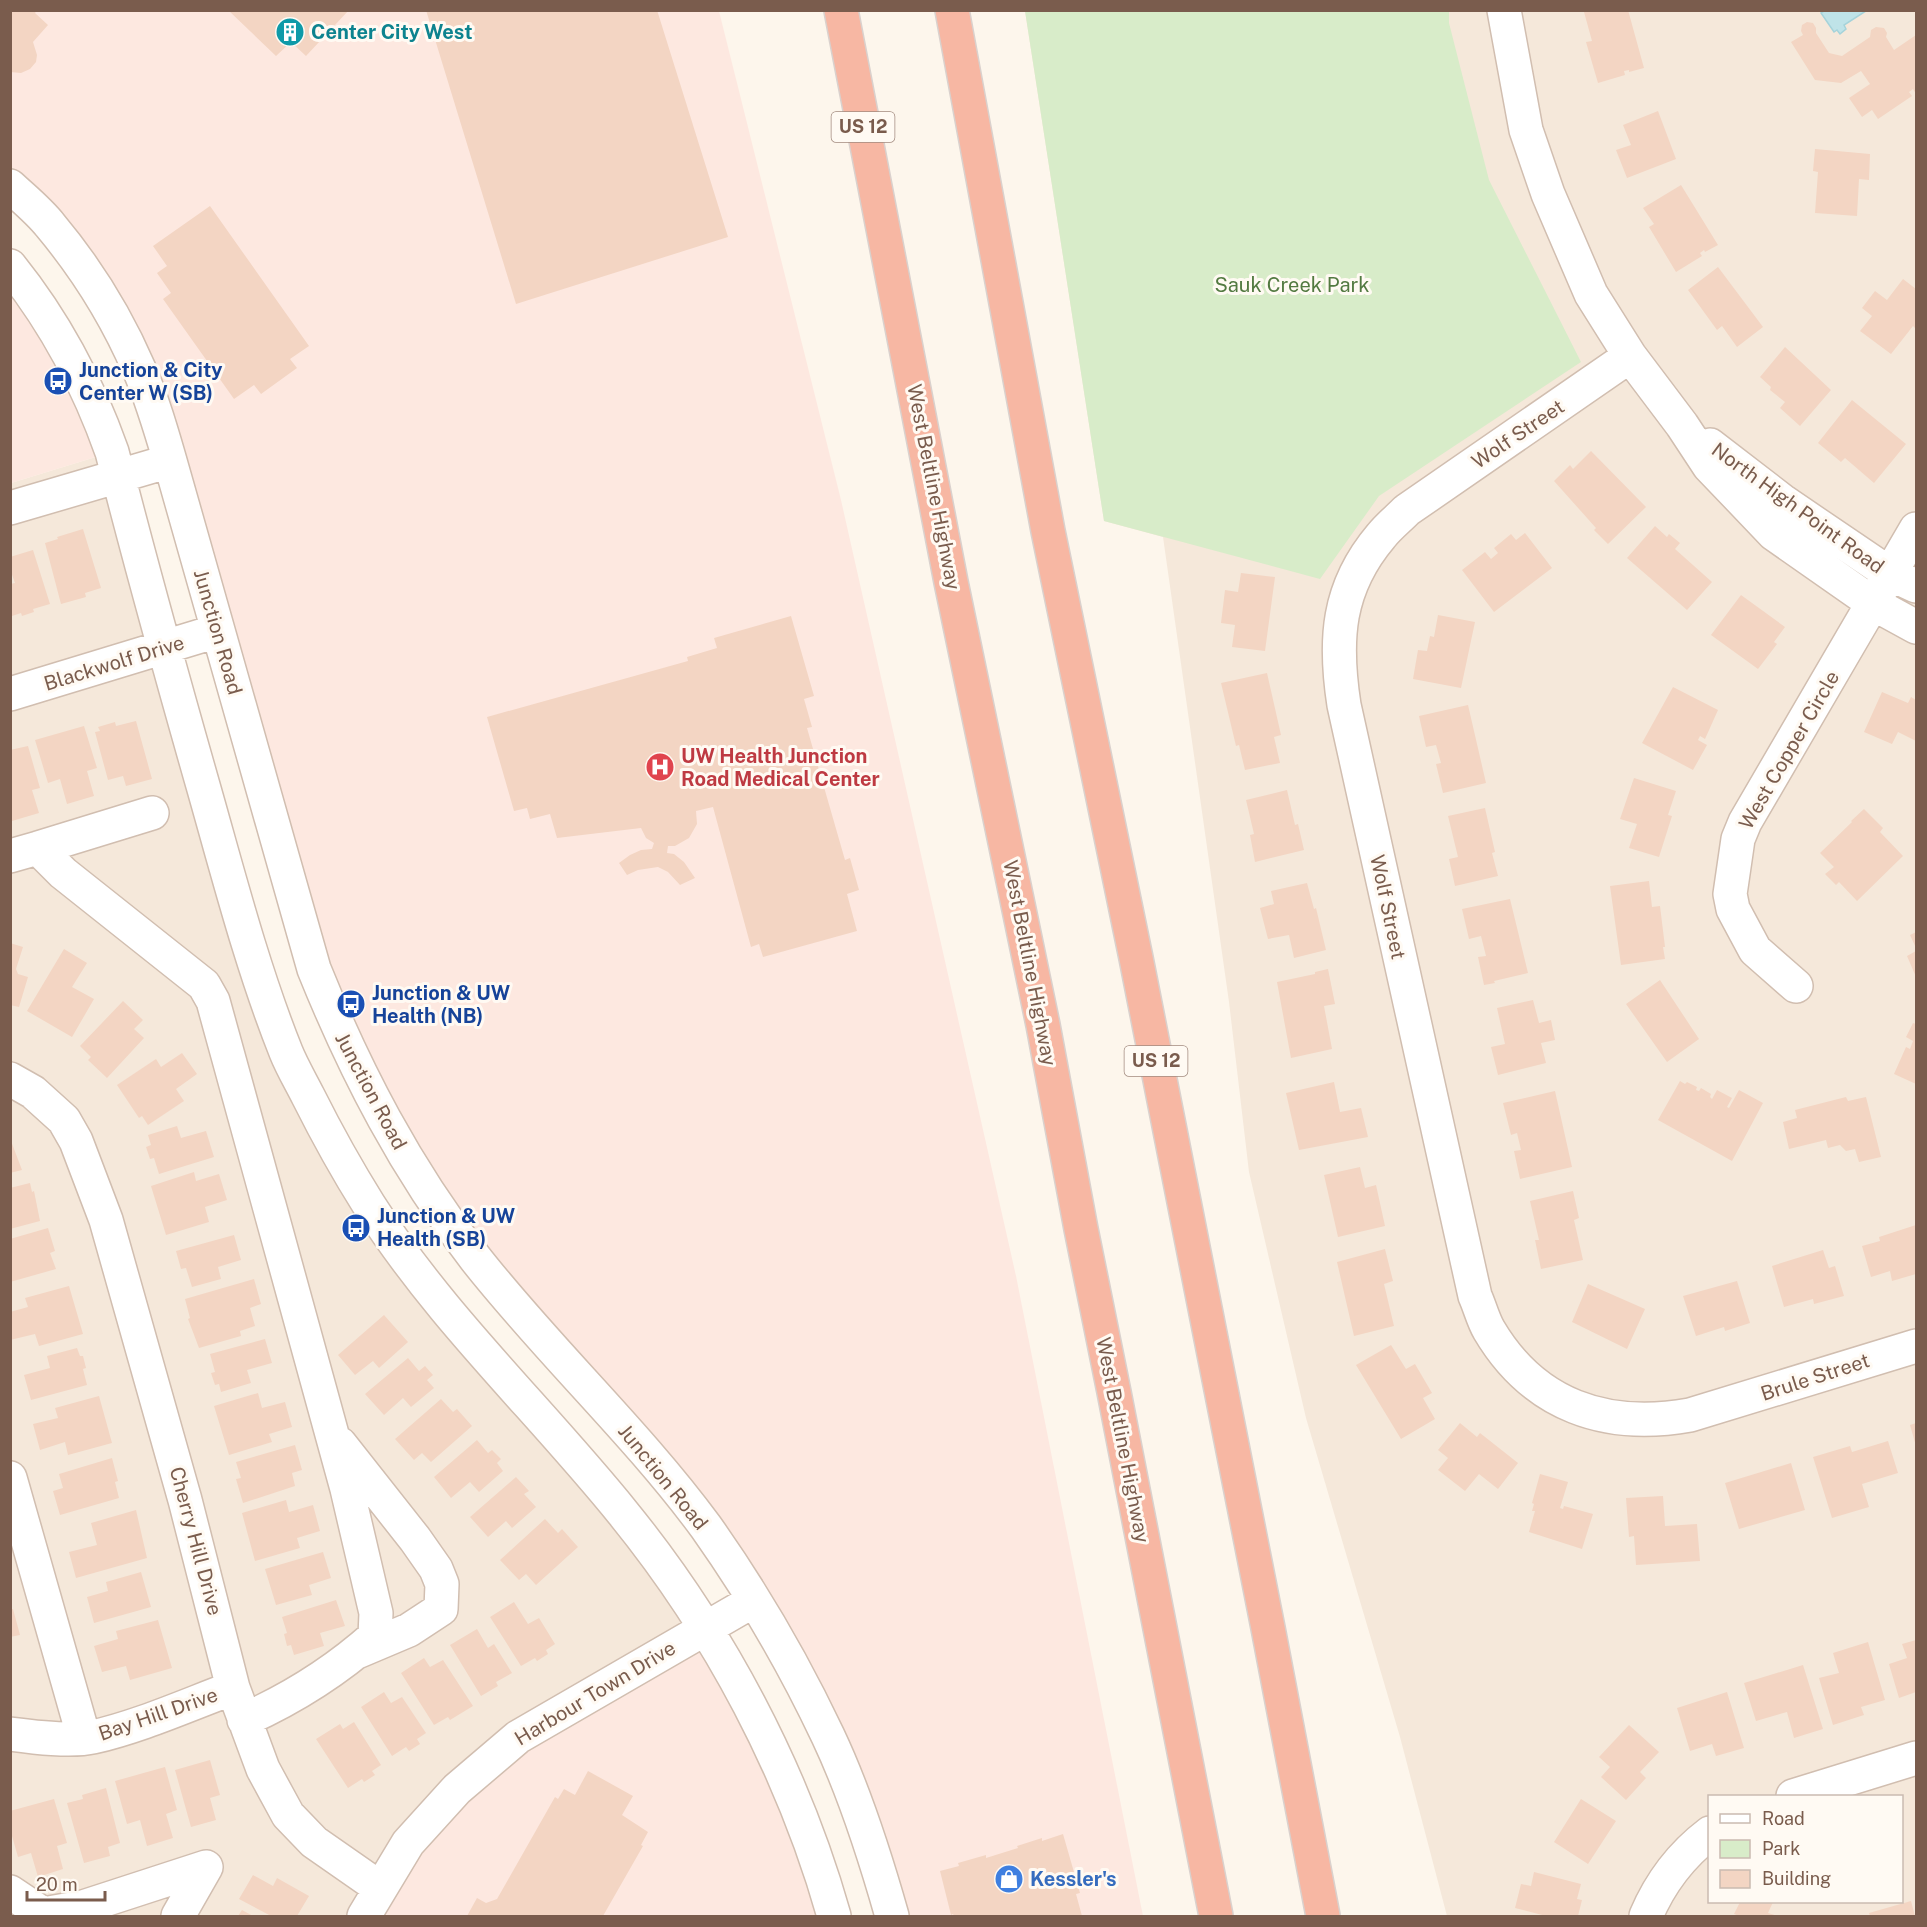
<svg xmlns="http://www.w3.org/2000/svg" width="1927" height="1927" font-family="'Public Sans',sans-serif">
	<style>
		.residential { fill: #f5e8da; fill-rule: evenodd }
		.commercial { fill: #fde8e0 }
		.green { fill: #d8ecc9 }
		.water { fill: #bfe3e8; stroke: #a5d3da; stroke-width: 1.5 }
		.building { fill: #f3d5c3 }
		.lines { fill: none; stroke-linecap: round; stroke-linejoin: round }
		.minor-casing { stroke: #d1beb0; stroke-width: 36 }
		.highway-casing { stroke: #dad1cd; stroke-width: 36 }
		.minor { stroke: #fff; stroke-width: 33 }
		.highway { stroke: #f7b7a3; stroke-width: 33 }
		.labels { text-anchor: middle; stroke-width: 6; stroke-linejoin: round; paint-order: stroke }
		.shield { fill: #fffaf3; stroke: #a28b7f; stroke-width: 1.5 }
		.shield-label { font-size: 18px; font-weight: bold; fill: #7a5c4d }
		.culture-label { font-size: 20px; font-weight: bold; fill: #0d838f; stroke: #fffaf3; text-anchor: start }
		.park-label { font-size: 20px; fill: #537a41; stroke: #fffaf3 }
		.transit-label { font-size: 20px; font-weight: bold; fill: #164399; stroke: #fffaf3; text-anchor: start }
		.street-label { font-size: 20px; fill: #7a5c4d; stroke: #fffaf3 }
		.health-label { font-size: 20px; font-weight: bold; fill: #be3a42; stroke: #fffaf3; text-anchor: start }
		.shop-label { font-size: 20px; font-weight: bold; fill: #366cbe; stroke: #fffaf3; text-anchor: start }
	</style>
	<rect width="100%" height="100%" fill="#fdf6ec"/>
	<!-- residential -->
	<path class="residential" d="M1025 11H1916V1916H1447L1400 1737 1306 1418 1249 1172 1229 1002 1163 537 1104 521ZM1710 1796H1902V1902H1710Z
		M112 452 172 678 328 1136 706 1628 364 1916H11V483Z"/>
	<!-- commercial -->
	<path class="commercial" d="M10 11H719L841 500 1016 1276 1143 1916H892L799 1680 374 1102 139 369 11 186Z
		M10 266 112 452 11 483H10Z
		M706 1628 834 1916H364L457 1789Z"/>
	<!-- green -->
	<path class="green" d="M1025 11H1449V23L1489 180 1581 362 1379 496 1320 579 1104 521Z"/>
	<!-- water -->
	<path class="water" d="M1824 11V10L1866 11 1844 25 1846 29 1840 34 1837 30 1834 32 1821 13Z"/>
	<!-- building -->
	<path class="building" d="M10 10H37L35 13 48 25 33 42 37 55 36 62 30 69 21 73 10 72Z
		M228 10H349L306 56 291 42 276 56Z
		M426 10H657L728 237 516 304Z
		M1590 10H1628L1644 68 1629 72V70L1624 71 1625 75 1598 83 1586 42 1592 41 1584 12Z
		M1807 22 1813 23 1816 28V33L1829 53 1842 56 1870 37 1871 30 1876 27 1884 28 1887 33 1886 37 1894 50 1916 35V94L1913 89 1909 92 1912 96 1878 119 1872 110 1862 117 1849 98 1870 84 1861 71 1841 83 1815 80 1791 42 1803 35 1801 31 1802 25Z
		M1658 111 1676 159 1627 178 1616 150 1631 145 1623 125Z
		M1815 149 1870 154 1869 180 1859 179 1857 216 1815 213 1818 172 1813 171Z
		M1681 185 1718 245 1705 252 1704 250 1700 253 1702 256 1676 272 1649 227 1654 224 1643 208Z
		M210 206 309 346 290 359 297 368 261 394 254 385 234 399 163 299 171 293 157 273 167 266 153 246Z
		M1718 267 1763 327 1737 347 1722 326 1717 330 1688 290Z
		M1903 279 1916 289V329L1913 326 1891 354 1860 331 1872 316 1862 308 1875 291 1887 300Z
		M1785 347 1831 390 1800 426 1780 408 1785 402 1770 390 1771 387 1760 377Z
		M1852 400 1906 444 1874 483 1845 458 1841 462 1818 443Z
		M1591 451 1646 507 1608 544 1594 530 1596 528 1554 481 1570 465 1573 469Z
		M1655 526 1667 537 1669 534 1680 543 1675 549 1712 582 1687 610 1627 558Z
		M83 529 101 588 85 593 86 597 61 604 45 543 58 539 57 537Z
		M1525 533 1552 568 1494 612 1462 570 1485 552 1491 559 1498 553 1494 548 1511 534 1516 540Z
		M33 550 50 604 33 609 34 612 22 616 21 613 12 616 10 584 15 583 10 569V557Z
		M1241 573 1275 577 1265 651 1232 647 1235 625 1221 623 1225 590 1238 592Z
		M1741 595 1785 627 1774 642 1777 644 1758 669 1711 635Z
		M1438 615 1475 622 1461 688 1413 679 1418 650 1427 651 1430 636 1434 637Z
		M791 616 814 696 804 699 812 727 807 728 845 860 850 858 859 890 847 894 857 931 763 957 759 944 751 947 713 807 696 811 697 824 689 838 675 846H668L667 853 674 854 684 862 695 878 680 885 668 872 658 867 638 870 627 875 619 863 630 855 641 850 652 849 654 843 646 838 641 828 557 838 550 814 530 819 527 808 514 811 487 717 688 661 687 657 717 648 714 638Z
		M1267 673 1281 735 1274 737 1280 763 1245 770 1239 745 1236 746 1221 683Z
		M1673 687 1718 710 1705 739 1700 736 1698 740 1707 745 1693 770 1642 743Z
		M1882 692 1908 703 1911 697 1916 700V741L1898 732 1892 744 1864 732Z
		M1468 705 1486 783 1443 793 1436 764 1441 763 1436 745 1426 747 1419 716Z
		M136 721 152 779 126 786 123 776 108 780 95 732 100 731 98 727 115 722 116 726Z
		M84 726 97 768 87 771 94 796 67 804 60 779 48 783 35 740Z
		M28 746 40 788 32 790 39 813 12 821 10 750Z
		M1634 778 1676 791 1668 815 1672 816 1659 857 1629 848 1637 824 1620 819Z
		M1287 790 1295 825 1298 824 1304 850 1255 862 1250 835 1254 834 1246 800Z
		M1485 808 1495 852 1492 853 1498 876 1455 886 1449 859 1458 857 1448 816Z
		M1864 809 1883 828 1880 832 1903 856 1857 901 1839 882 1836 885 1825 874 1834 867 1820 853 1852 822 1851 821Z
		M1649 881 1652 907 1660 906 1665 947H1663L1665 959 1621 965 1610 886Z
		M1307 883 1314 909 1316 908 1326 950 1294 958 1289 935 1268 939 1260 908 1274 904 1271 891Z
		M1510 899 1528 973 1494 981 1495 983 1484 985 1478 957 1486 956 1481 936 1469 939 1462 909Z
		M1916 932V948L1910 935Z
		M10 943 23 947 16 969 18 974 28 977 19 1007 10 1005Z
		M64 949 87 963 72 987 94 999 72 1037 27 1011Z
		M1916 951V977L1907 956Z
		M1328 969 1335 1004 1324 1006 1332 1049 1291 1058 1277 982 1315 974V972Z
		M1660 980 1699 1039 1667 1062 1626 1004Z
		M1533 1000 1539 1023 1551 1020 1555 1040 1541 1043 1546 1063 1498 1075 1491 1047 1505 1044 1497 1008Z
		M123 1001 143 1020 134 1029 144 1038 107 1078 88 1060 91 1057 80 1046Z
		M1913 1023 1916 1024V1084L1894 1074 1906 1047 1910 1049 1913 1041 1906 1037Z
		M182 1053 197 1074 176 1089 184 1101 148 1125 142 1116 139 1118 117 1085 156 1059 161 1067Z
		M1680 1081 1685 1084 1687 1082 1697 1087 1696 1090 1699 1091 1701 1088 1711 1094 1710 1097 1712 1099 1717 1090 1732 1098 1727 1107 1729 1108 1739 1090 1763 1103 1732 1161 1658 1120Z
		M1334 1082 1340 1112 1361 1108 1368 1137 1299 1150 1286 1093Z
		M1555 1091 1572 1167 1520 1179 1514 1151 1521 1150 1517 1133 1511 1135 1503 1103Z
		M1846 1097 1848 1101 1866 1097 1881 1157 1859 1162 1855 1149 1846 1151 1840 1145 1828 1148 1826 1140 1789 1149 1783 1122 1797 1118 1795 1110Z
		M177 1126 181 1138 206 1131 214 1157 159 1174 154 1158 150 1159 146 1147 151 1145 148 1135Z
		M11 1141 22 1170 10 1173V1141Z
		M1360 1167 1365 1188 1376 1185 1385 1226 1338 1237 1324 1175Z
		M194 1172 196 1181 219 1174 227 1200 205 1207 209 1222 166 1235 151 1186Z
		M30 1183 32 1192 34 1191 40 1221 10 1229V1188Z
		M1573 1191 1579 1218 1574 1220 1583 1260 1541 1269 1535 1240H1539L1530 1201Z
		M1916 1225V1274L1892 1281 1890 1271 1871 1277 1862 1246 1880 1241 1879 1237Z
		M48 1228 55 1251 50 1253 56 1269 10 1282V1239Z
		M234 1235 241 1260 218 1267 221 1279 192 1287 186 1268 181 1269 176 1251Z
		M1385 1249 1393 1281 1384 1284 1394 1326 1354 1336 1337 1262Z
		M1823 1250 1829 1268 1835 1266 1844 1296 1814 1304 1813 1299 1784 1307 1772 1266Z
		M254 1279 261 1304 250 1308 255 1326 240 1331 241 1336 199 1348 188 1319 190 1318 185 1299Z
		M1737 1281 1750 1323 1725 1331 1724 1327 1696 1336 1683 1296Z
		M1588 1284 1645 1309 1627 1349 1572 1322Z
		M69 1286 83 1334 39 1346 35 1334 10 1340V1312L28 1307 25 1298Z
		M384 1315 408 1342 379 1368 373 1361 355 1375 338 1355Z
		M265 1339 272 1363 247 1370 251 1383 221 1392 219 1384 215 1385 211 1373 215 1372 210 1354Z
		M1391 1345 1406 1369 1415 1364 1432 1393 1423 1398 1435 1419 1401 1439 1356 1365Z
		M77 1348 80 1356H83L86 1368 83 1369 87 1385 31 1400 24 1375 50 1368 47 1356Z
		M408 1358 419 1371 425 1366 433 1375 427 1380 434 1388 411 1407 403 1398 384 1415 365 1394Z
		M258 1393 262 1408 285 1402 292 1427 269 1434 272 1442 229 1455 214 1406Z
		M99 1396 112 1443 68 1455 65 1442 40 1450 33 1424 58 1418 55 1408Z
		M441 1399 453 1412 457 1409 472 1426 431 1462 422 1453 414 1460 395 1439Z
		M1460 1423 1477 1437 1480 1433 1518 1463 1498 1489 1479 1474 1465 1491 1438 1470 1448 1458 1438 1450Z
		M1916 1423V1446L1910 1425Z
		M477 1440 488 1453 492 1450 501 1459 497 1463 503 1471 479 1492 470 1482 451 1498 434 1477Z
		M1888 1441 1898 1473 1862 1484 1869 1507 1832 1518 1813 1457 1850 1446 1852 1452Z
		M295 1445 302 1470 292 1473 295 1486 243 1503 236 1479 241 1478 236 1462Z
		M112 1458 118 1481 115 1482 119 1498 60 1515 53 1491 63 1488 59 1474Z
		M1791 1463 1805 1510 1739 1529 1725 1483Z
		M1540 1474 1568 1482 1560 1508 1563 1509 1564 1506 1593 1514 1582 1549 1529 1532 1535 1511H1532L1534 1504 1532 1503Z
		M516 1477 529 1491 524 1494 536 1507 512 1528 506 1521 488 1537 470 1517Z
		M1663 1496 1665 1526 1697 1524 1700 1561 1636 1565 1634 1536 1629 1537 1626 1498Z
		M286 1500 289 1512 313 1505 320 1531 297 1538 300 1548 255 1561 242 1513Z
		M136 1510 147 1558 76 1578 69 1552 97 1545 91 1523Z
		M545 1519 558 1533 562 1529 578 1547 536 1585 526 1574 519 1580 500 1560Z
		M323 1552 331 1578 309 1585 312 1595 276 1605 265 1569Z
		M141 1572 151 1607 94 1623 87 1597 108 1591 106 1582Z
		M336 1600 345 1626 320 1633 324 1646 294 1655 291 1645 287 1646 284 1634 287 1633 282 1617Z
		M514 1602 528 1624 539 1618 555 1644 546 1650 548 1654 537 1661 535 1658 521 1666 490 1617Z
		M13 1609 20 1635 10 1637V1610Z
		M158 1620 172 1668 130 1680 126 1666 102 1672 94 1646 118 1639 116 1631Z
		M477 1629 488 1648 494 1644 512 1673 496 1682 498 1686 481 1696 450 1645Z
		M1916 1640V1692L1899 1698 1889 1664 1907 1658 1902 1644Z
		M1868 1642 1885 1700 1861 1707 1864 1715 1833 1725 1819 1678 1839 1673 1833 1653Z
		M424 1658 430 1667 443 1660 473 1706 450 1720 448 1717 434 1725 401 1673Z
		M1803 1665 1823 1729 1794 1738 1787 1712 1756 1721 1744 1683Z
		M384 1692 391 1703 402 1697 426 1733 417 1739 420 1744 409 1751 406 1747 392 1756 361 1707Z
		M1727 1692 1744 1748 1716 1756 1712 1744 1690 1751 1677 1708Z
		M354 1722 381 1765 372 1771 375 1775 364 1782 362 1779 348 1788 316 1739 340 1724 343 1729Z
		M1629 1725 1659 1752 1640 1772 1646 1778 1626 1800 1601 1777 1610 1767 1599 1757Z
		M210 1760 220 1795 210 1798 216 1820 191 1827 175 1770Z
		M165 1767 177 1810 166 1814 173 1838 147 1846 140 1820 127 1824 115 1781Z
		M588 1771 633 1796 622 1815 648 1832 641 1845 643 1846 603 1916H467L477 1898 486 1903 497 1899 555 1797 558 1799 564 1789 575 1795Z
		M106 1788 120 1843 108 1847 110 1856 84 1863 67 1803 83 1799 82 1795Z
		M54 1799 67 1843 57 1846 63 1869 38 1877 31 1853 18 1857 10 1829V1811Z
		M1581 1799 1616 1821 1588 1864 1554 1842Z
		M1063 1834 1080 1893 1076 1894 1082 1916H954L953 1914 951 1915 940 1871 959 1866 958 1863 986 1855V1858L1018 1848 1017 1846 1042 1838V1841Z
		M1534 1872 1581 1884 1577 1899 1582 1900 1578 1916H1546L1515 1908 1521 1884 1531 1886Z
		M253 1875 273 1886 277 1878 309 1896 297 1916H271L239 1899Z
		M1911 1901 1915 1916H1870L1869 1913Z
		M1740 1902H1773L1768 1913 1778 1916H1739L1734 1914Z
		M242 1910 253 1916H238Z"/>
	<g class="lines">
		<!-- minor casing -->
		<g class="minor-casing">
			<path id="minor" d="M1504 10 1526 130 1548 194 1591 294 1630 356 1682 425 1709 466 1774 534 1874 604 1916 627
				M10 186C24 199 39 211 50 225 86 268 117 318 139 369 152 399 161 430 170 461L314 969C356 1073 406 1169 475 1258 548 1351 636 1432 706 1527 752 1592 794 1664 828 1736 855 1793 875 1856 892 1916
				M10 266C55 322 88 384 112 452 141 565 172 677 204 789 229 877 252 967 286 1052 292 1067 301 1082 308 1096 327 1134 347 1170 369 1205 441 1318 540 1410 623 1513 719 1631 793 1771 834 1916
				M1630 356 1407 510C1398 519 1388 527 1381 536 1337 588 1334 640 1344 705L1475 1296C1480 1307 1483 1320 1489 1330 1534 1406 1606 1430 1690 1415L1916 1346
				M1710 445 1784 502 1890 574 1916 586
				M10 508 170 461
				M10 694 217 631
				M38 848 152 813
				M10 856 38 848 63 873 204 985 213 1001 347 1489 376 1613 375 1636C337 1670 291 1699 244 1720
				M1796 986 1755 950 1733 909 1730 894 1738 839 1745 822 1916 529
				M10 1079 33 1092 64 1120 76 1141 106 1220 185 1500 233 1688 263 1769 288 1815 314 1842 380 1888
				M340 1444 415 1539 436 1569 442 1584 441 1609 409 1630 357 1652
				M10 1478 84 1738
				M10 1734C33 1737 71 1742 93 1737 141 1726 187 1705 233 1688
				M1793 1796 1916 1758
				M10 1892 43 1914 83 1907 206 1867 178 1916
				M364 1916 408 1843 457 1789 518 1737 753 1601
				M1646 1916C1660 1883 1681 1855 1710 1833"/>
		</g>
		<!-- highway casing -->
		<g class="highway-casing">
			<path id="highway" d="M841 10 951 582 1043 1025 1081 1229 1114 1392 1216 1916
				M952 10 1048 531 1136 958 1268 1628 1323 1916"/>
		</g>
		<!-- minor -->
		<use href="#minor" class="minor"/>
		<!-- highway -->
		<use href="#highway" class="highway"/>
	</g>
	<!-- icons -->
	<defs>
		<g id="building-disc" transform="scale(1.5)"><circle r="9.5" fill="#0f9aa8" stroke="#fffaf3"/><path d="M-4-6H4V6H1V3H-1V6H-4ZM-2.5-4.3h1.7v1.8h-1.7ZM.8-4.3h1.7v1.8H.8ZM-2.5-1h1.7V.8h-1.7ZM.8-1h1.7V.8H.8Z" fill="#fff"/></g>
		<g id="bus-disc" transform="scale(1.5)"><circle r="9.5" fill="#1a4fb4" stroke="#fffaf3"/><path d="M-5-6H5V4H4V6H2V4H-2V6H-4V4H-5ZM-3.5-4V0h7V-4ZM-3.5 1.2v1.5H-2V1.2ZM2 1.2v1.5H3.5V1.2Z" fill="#fff"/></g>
		<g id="hospital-disc" transform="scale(1.5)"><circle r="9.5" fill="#e0444e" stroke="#fffaf3"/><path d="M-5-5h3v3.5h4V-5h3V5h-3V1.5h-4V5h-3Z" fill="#fff"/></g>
		<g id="shop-disc" transform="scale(1.5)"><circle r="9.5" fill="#3f7fe0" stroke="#fffaf3"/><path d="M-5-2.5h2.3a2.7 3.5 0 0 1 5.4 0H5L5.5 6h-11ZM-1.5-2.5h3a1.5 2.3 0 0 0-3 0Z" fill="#fff"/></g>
	</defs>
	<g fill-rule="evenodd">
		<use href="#building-disc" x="290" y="32"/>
		<use href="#bus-disc" x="58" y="381"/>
		<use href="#hospital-disc" x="660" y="767"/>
		<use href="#bus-disc" x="351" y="1004"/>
		<use href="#bus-disc" x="356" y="1228"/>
		<use href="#shop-disc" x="1009" y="1879"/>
	</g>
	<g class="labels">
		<!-- shield labels -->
		<g class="shield">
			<rect x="831.5" y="112" width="63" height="30" rx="4.5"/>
			<rect x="1124.5" y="1046" width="63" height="30" rx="4.5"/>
		</g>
		<g class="shield-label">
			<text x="863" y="133">US 12</text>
			<text x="1156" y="1067">US 12</text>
		</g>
		<!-- culture labels -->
		<g class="culture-label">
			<text x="311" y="39">Center City West</text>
		</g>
		<!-- park labels -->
		<g class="park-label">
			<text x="1292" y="292">Sauk Creek Park</text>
		</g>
		<!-- transit labels -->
		<g class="transit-label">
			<text x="79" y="377">Junction &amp; City<tspan x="79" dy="23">Center W (SB)</tspan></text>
			<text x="372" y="1000">Junction &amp; UW<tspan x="372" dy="23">Health (NB)</tspan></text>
			<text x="377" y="1223">Junction &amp; UW<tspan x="377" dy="23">Health (SB)</tspan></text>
		</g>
		<!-- street labels -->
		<g class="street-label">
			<text transform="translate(1518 434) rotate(-34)" y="7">Wolf Street</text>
			<text transform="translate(934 487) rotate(79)" y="7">West Beltline Highway</text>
			<text transform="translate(1798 508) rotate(36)" y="7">North High Point Road</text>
			<text transform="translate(218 632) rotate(74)" y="7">Junction Road</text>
			<text transform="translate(114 663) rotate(-17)" y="7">Blackwolf Drive</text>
			<text transform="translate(1789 750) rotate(-60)" y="7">West Copper Circle</text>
			<text transform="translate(1388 907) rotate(78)" y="7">Wolf Street</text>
			<text transform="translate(1030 963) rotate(79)" y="7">West Beltline Highway</text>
			<text transform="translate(371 1091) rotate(62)" y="7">Junction Road</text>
			<text transform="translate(1815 1377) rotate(-18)" y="7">Brule Street</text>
			<text transform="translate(1123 1440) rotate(79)" y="7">West Beltline Highway</text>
			<text transform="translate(663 1477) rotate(51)" y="7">Junction Road</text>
			<text transform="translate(196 1541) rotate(75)" y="7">Cherry Hill Drive</text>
			<text transform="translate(595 1693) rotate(-31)" y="7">Harbour Town Drive</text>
			<text transform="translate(158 1714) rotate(-19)" y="7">Bay Hill Drive</text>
		</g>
		<!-- health labels -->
		<g class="health-label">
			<text x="681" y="763">UW Health Junction<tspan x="681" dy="23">Road Medical Center</tspan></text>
		</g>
		<!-- shop labels -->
		<g class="shop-label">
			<text x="1030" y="1886">Kessler's</text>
		</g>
	</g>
	<!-- border -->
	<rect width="1927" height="1927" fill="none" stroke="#7a5c4d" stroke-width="24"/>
	<!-- legend -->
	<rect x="1708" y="1795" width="195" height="108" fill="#fffaf3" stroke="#cabbb1" stroke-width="1.5"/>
	<rect x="1720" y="1814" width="30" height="9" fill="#ffffff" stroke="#cabbb1" stroke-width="1.5"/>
	<text x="1762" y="1825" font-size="18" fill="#7a5c4d">Road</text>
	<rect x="1720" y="1840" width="30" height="18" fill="#d8ecc9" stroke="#cabbb1" stroke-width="1.5"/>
	<text x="1762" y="1855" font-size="18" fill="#7a5c4d">Park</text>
	<rect x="1720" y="1870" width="30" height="18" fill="#f3d5c3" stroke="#cabbb1" stroke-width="1.5"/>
	<text x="1762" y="1885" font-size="18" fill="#7a5c4d">Building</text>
	<!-- scale -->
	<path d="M27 1891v9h78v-9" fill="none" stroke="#7a5c4d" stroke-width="3"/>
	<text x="36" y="1891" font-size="18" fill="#7a5c4d" stroke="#fffaf3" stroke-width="4.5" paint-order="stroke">20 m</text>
</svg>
